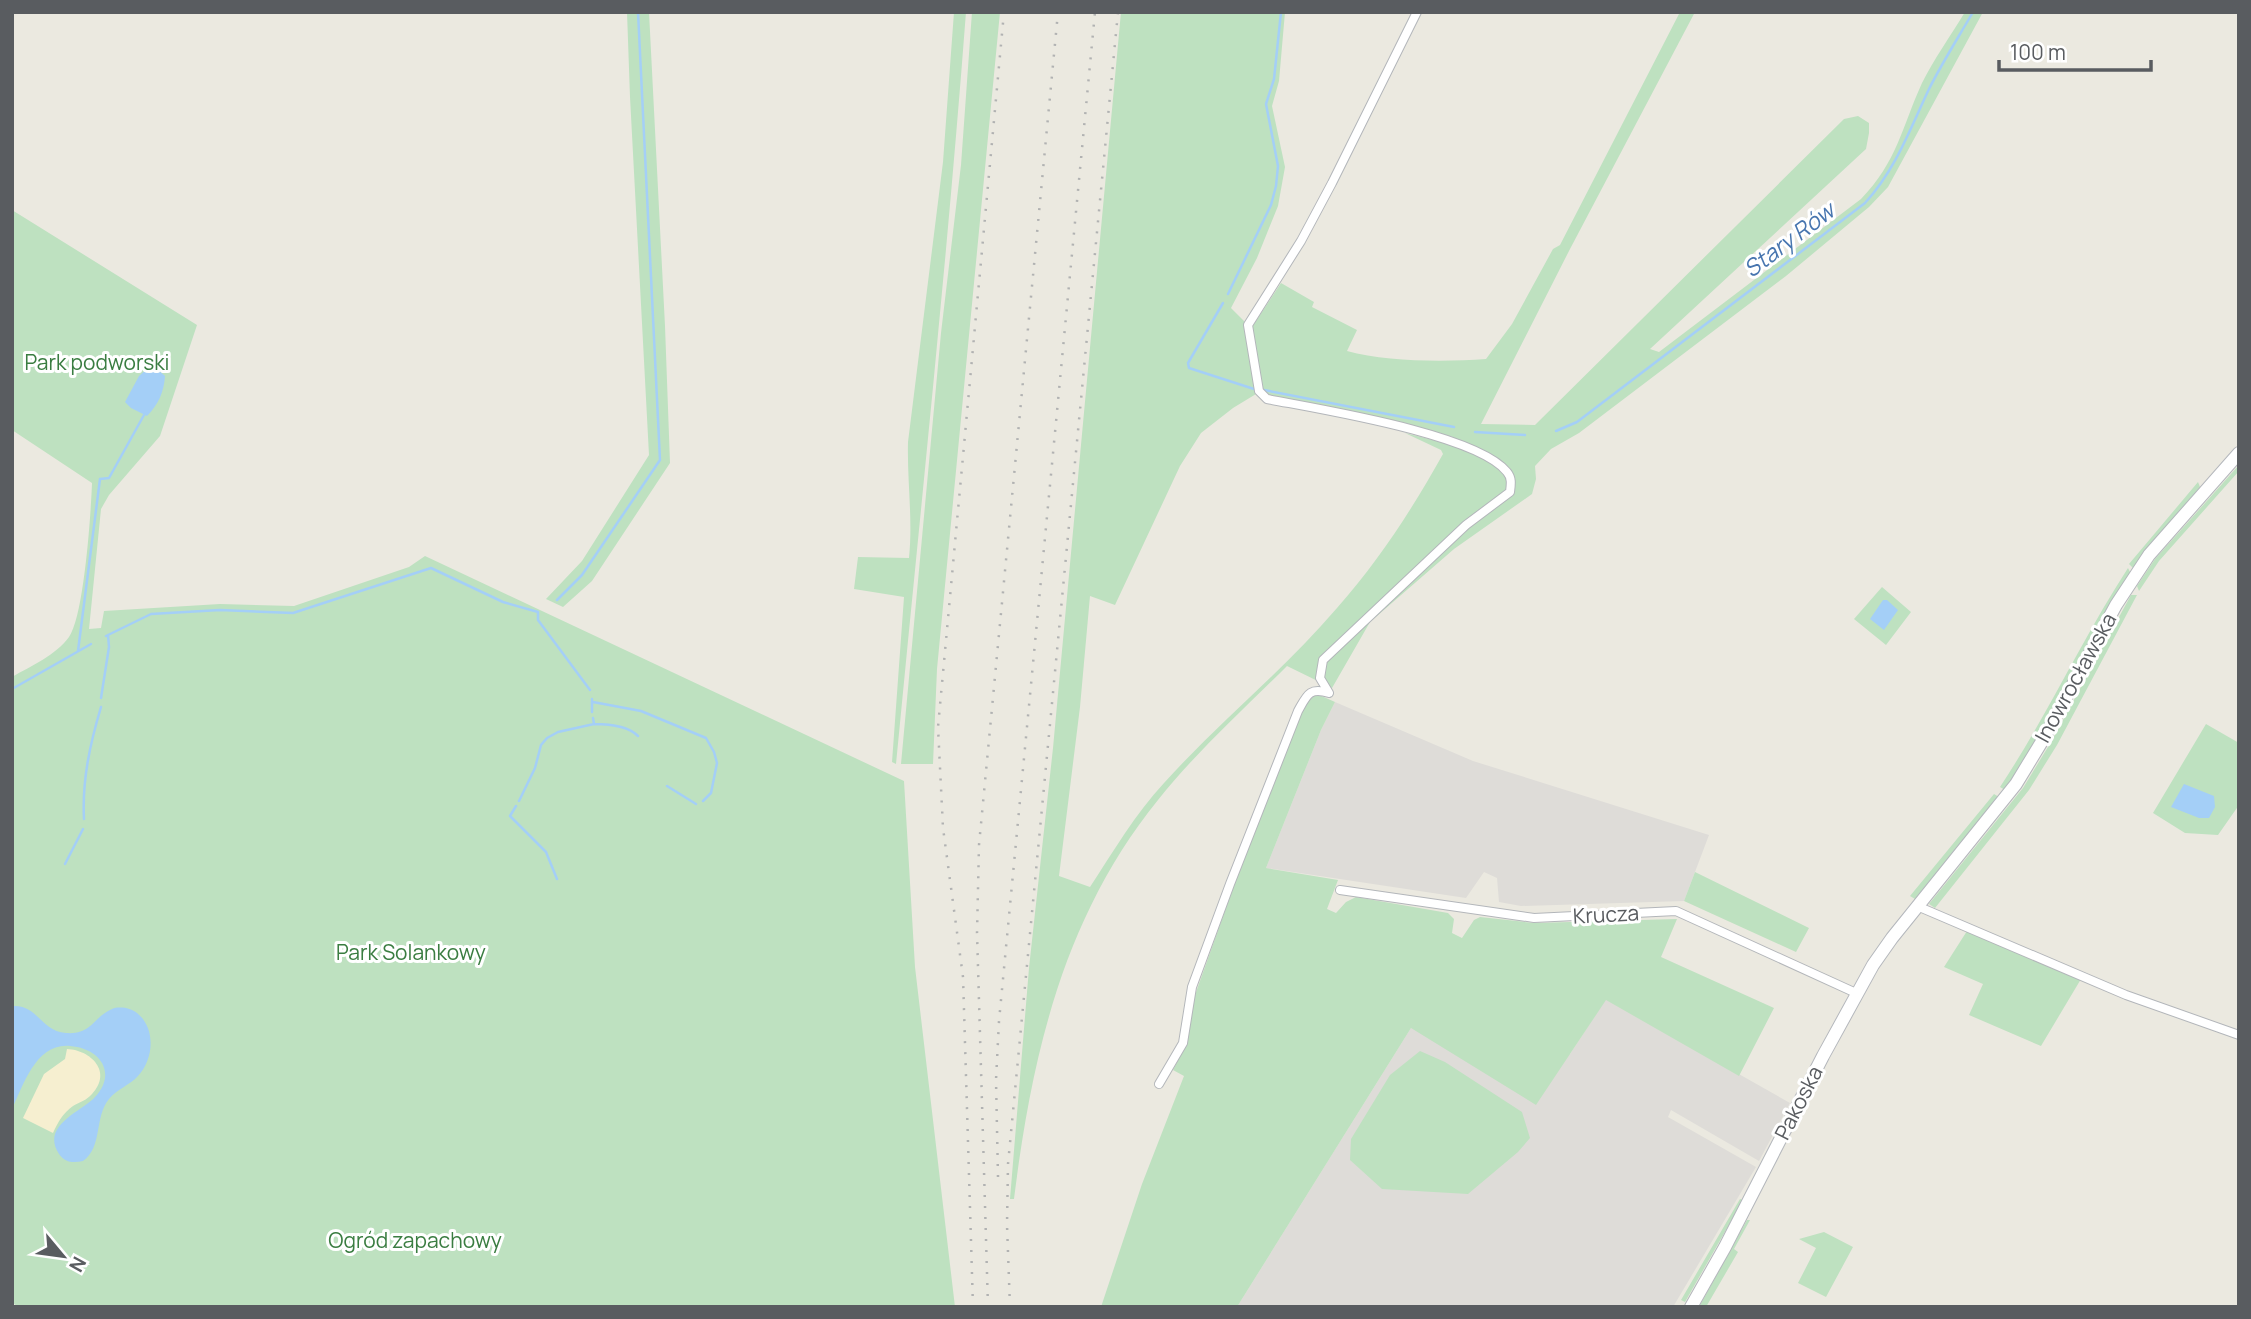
<svg xmlns="http://www.w3.org/2000/svg" width="2251" height="1319" font-family="Manrope,sans-serif">
	<style>
		.industrial { fill: #dedcd8 }
		.green { fill: #bee1c0 }
		.sand { fill: #f6efd0 }
		.water { fill: #a4cff7 }
		.lines { fill: none; stroke-linecap: round; stroke-linejoin: round }
		.stream { stroke: #a4cff7; stroke-width: 2.5 }
		.minor-casing { stroke: #b3b6ba; stroke-width: 10 }
		.secondary-casing { stroke: #b4b7bc; stroke-width: 14 }
		.minor { stroke: #fff; stroke-width: 8 }
		.secondary { stroke: #fff; stroke-width: 12 }
		.rail { stroke: #b1b2b2; stroke-width: 2.5; stroke-dasharray: 2 9; stroke-linecap: butt }
		.labels { text-anchor: middle; stroke-width: 6; stroke-linejoin: round; paint-order: stroke }
		.park-label { font-size: 21px; fill: #3a7d41; stroke: #fff }
		.street-label { font-size: 21px; fill: #595c60; stroke: #fff }
		.water-label { font-size: 23px; font-style: italic; fill: #4775af; stroke: #fff }
	</style>
	<rect width="100%" height="100%" fill="#ebe9e0"/>
	<!-- industrial -->
	<path class="industrial" d="M1335 702 1473 761 1709 835 1684 901 1521 906 1499 902 1497 878 1484 872 1466 898 1266 868 1321 730Z
		M1606 999 1790 1103 1759 1161 1671 1110 1668 1117 1756 1167 1673 1307H1237L1411 1028 1570 1054Z"/>
	<!-- green -->
	<path class="green" d="M627 12H649L665 326 670 463 592 581 563 607 546 599 582 561 649 455 630 97Z
		M954 12H966C947 263 920 514 896 764L892 762 904 597 854 589 858 557 909 558C913 519 907 481 908 442L943 162Z
		M972 12H1000L937 669 933 764H901L941 333 961 165Z
		M1121 12H1285L1279 81 1272 106 1285 167 1278 206 1257 258 1231 308 1244 321 1256 394 1233 408 1201 433 1180 466 1115 605 1090 596 1080 707 1059 876 1090 887C1113 852 1135 814 1164 783 1219 722 1284 670 1337 608 1380 559 1411 511 1443 454L1441 450 1405 433 1449 444 1453 437 1363 415 1269 395 1261 387 1252 327 1281 283 1314 302 1312 307 1357 330 1347 351C1386 362 1445 362 1486 359L1512 324 1553 249 1560 245 1680 12H1695L1570 249 1481 424 1535 425 1844 119 1858 116 1869 123V133L1866 149 1650 349 1659 352 1861 199C1897 162 1902 127 1922 83 1934 59 1951 35 1965 12H1983L1888 187 1869 207 1786 276 1579 433 1551 449 1535 466 1536 479 1532 494 1454 549 1370 622 1332 688 1287 666C1243 710 1196 752 1158 800 1064 916 1032 1054 1014 1199H1010L1029 968 1053 748Z
		M12 210 197 325 160 436 109 495 101 509 89 629 101 628 104 611 220 604 294 606 409 567 425 556 904 781 915 967 955 1307H18L12 1302V677C31 666 56 655 69 637 84 616 91 513 92 483L12 430Z
		M2239 465V471L2159 561 2139 591 2137 586 2155 559Z
		M2198 482 2200 487 2133 568 2129 564Z
		M2128 568 2130 572 2040 734 2005 790 2000 787C2047 716 2082 639 2128 568Z
		M1882 587 1911 612 1886 645 1854 619Z
		M2131 595H2137L2057 745 2029 790 1935 908 1929 904 2023 788 2051 742Z
		M1317 694 1335 702 1321 730 1266 868 1338 880 1327 909 1336 913 1346 902 1356 897 1448 913 1454 919 1452 933 1462 938 1474 920 1480 917 1534 923 1677 919 1661 957 1774 1008 1739 1076 1606 1000 1536 1105 1411 1028 1237 1307H1101L1142 1184 1184 1076 1173 1070 1186 1045 1195 995 1237 877 1301 711 1307 702Z
		M2206 724 2239 743V805L2218 835 2185 833 2153 813Z
		M1994 794 1999 797 1915 899 1910 896Z
		M1695 872 1809 928 1796 952 1684 901Z
		M1967 931 2081 979 2041 1046 1969 1015 1983 984 1944 967Z
		M1420 1051 1445 1062 1522 1112 1530 1138 1518 1152 1468 1194 1382 1189 1350 1160 1351 1139 1390 1075Z
		M1740 1199 1743 1200 1685 1302 1681 1300Z
		M1747 1220H1750L1734 1249 1738 1252 1706 1307H1699Z
		M1824 1232 1853 1247 1826 1297 1798 1283 1816 1248 1799 1239Z"/>
	<!-- sand -->
	<path class="sand" d="M67 1049C91 1050 113 1072 92 1094 87 1100 80 1102 73 1106 63 1113 58 1122 53 1133L23 1118 44 1074 65 1059Z"/>
	<!-- water -->
	<path class="water" d="M149 367 156 368 165 376C164 392 158 405 147 416L131 408 125 402 139 376Z
		M1883 600H1887L1898 610 1884 630 1870 619Z
		M2184 784 2214 796 2215 807 2209 818H2199L2171 807Z
		M12 1006C38 1004 40 1031 66 1033 92 1035 93 1017 112 1009 119 1006 131 1008 137 1013 156 1028 154 1059 138 1076 130 1085 117 1089 109 1099 94 1117 103 1147 83 1161 74 1163 65 1163 59 1154 40 1125 83 1111 95 1097 118 1072 99 1048 70 1046 36 1043 24 1084 12 1109Z"/>
	<g class="lines">
		<!-- stream -->
		<path class="stream" d="M1228 294 1271 205 1276 186 1278 166 1266 104 1274 79 1281 12
			M1223 303 1188 363 1189 368 1254 389
			M1264 390 1454 427
			M1556 431 1577 422 1865 203C1896 169 1910 129 1929 89 1942 63 1958 38 1973 12
			M1475 432 1525 435
			M557 600 582 575 660 460 638 12
			M106 636 151 614 220 610 293 613 431 568 503 602 538 612V620L590 690
			M78 651 100 479 109 478 144 415
			M12 689 91 644
			M101 698 109 647 108 635
			M592 699V712
			M593 702 641 711 706 738 714 752 717 763 711 793 703 801
			M594 724C607 724 628 726 638 736
			M667 786 696 804
			M519 801 535 768 541 745 547 738 558 732 594 724 593 718
			M516 806 510 816 546 852 557 879
			M84 819C82 780 90 744 101 707
			M65 864 83 829"/>
		<!-- minor casing -->
		<g class="minor-casing">
			<path id="minor" d="M1340 890 1534 918 1676 911 1856 993
				M1917 906 2126 995 2239 1035
				M1159 1084 1183 1043 1192 987 1230 884 1298 711C1307 695 1309 687 1329 693L1320 678 1323 660 1466 525 1510 492C1511 484 1512 478 1507 472 1477 434 1318 409 1267 399L1259 391 1248 325 1301 241 1332 183 1417 12"/>
		</g>
		<!-- secondary casing -->
		<g class="secondary-casing">
			<path id="secondary" d="M1691 1307 1725 1247 1823 1056 1873 965 1892 938 2016 784 2044 738 2116 605 2149 555 2239 453"/>
		</g>
		<!-- minor -->
		<use href="#minor" class="minor"/>
		<!-- secondary -->
		<use href="#secondary" class="secondary"/>
		<!-- rail -->
		<path class="rail" d="M998 1177 996 1080 999 1021 1095 12
			M973 1307 963 977 943 828 938 727 1004 12
			M988 1307 977 933 979 845 1058 12
			M1010 1307 1007 1225 1008 1164 1118 12"/>
	</g>
	<g class="labels">
		<!-- park labels -->
		<g class="park-label">
			<text x="97" y="370">Park podworski</text>
			<text x="411" y="960">Park Solankowy</text>
			<text x="415" y="1248">Ogród zapachowy</text>
		</g>
		<!-- street labels -->
		<g class="street-label">
			<text transform="translate(2076 678) rotate(-61)" y="7">Inowrocławska</text>
			<text transform="translate(1606 915) rotate(-3)" y="7">Krucza</text>
			<text transform="translate(1799 1103) rotate(-63)" y="7">Pakoska</text>
		</g>
		<!-- water labels -->
		<g class="water-label">
			<text transform="translate(1789 240) rotate(-37)" y="8">Stary Rów</text>
		</g>
	</g>
	<!-- border -->
	<rect width="2251" height="1319" fill="none" stroke="#595c60" stroke-width="28"/>
	<!-- north arrow -->
	<g transform="translate(63 1256) rotate(119)" stroke="#ffffff" stroke-width="5" paint-order="stroke">
	<path d="M0-5L12 26L0 18L-12 26Z" fill="#595c60"/>
	<text y="-10" font-size="19" font-weight="bold" text-anchor="middle" fill="#595c60">N</text>
	</g>
	<!-- scale -->
	<path d="M1999 60v10h152v-10" fill="none" stroke="#595c60" stroke-width="3.5"/>
	<text x="2010" y="60" font-size="21" fill="#595c60" stroke="#ffffff" stroke-width="5" paint-order="stroke">100 m</text>
</svg>
